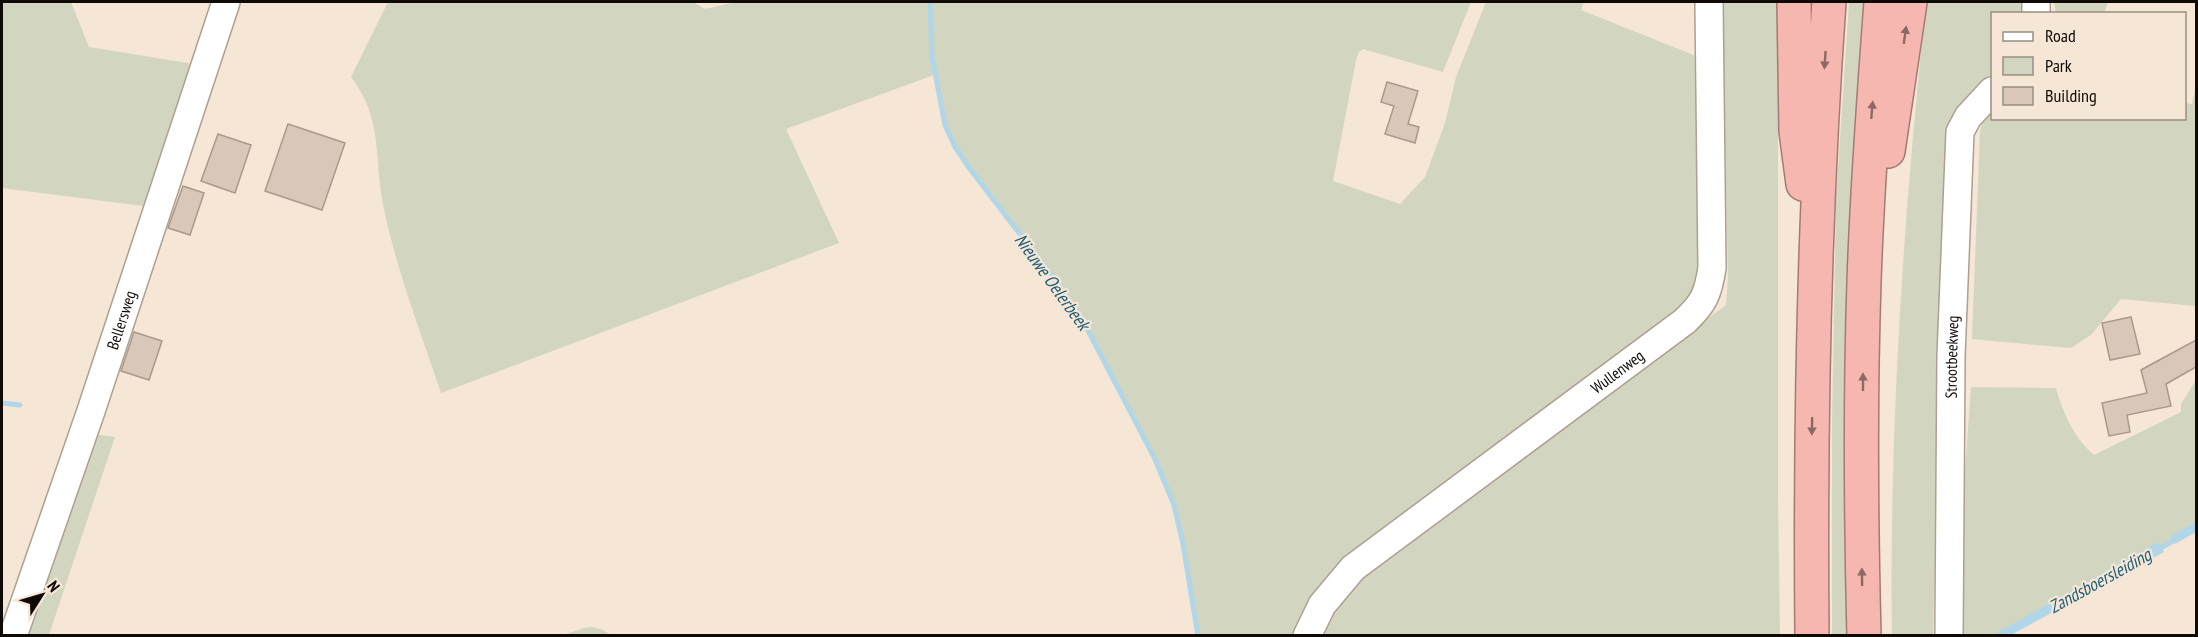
<svg xmlns="http://www.w3.org/2000/svg" width="2198" height="637" font-family="'PT Sans Narrow',sans-serif">
	<style>
		.green { fill: #d2d6c0 }
		.water { fill: #b1d6e7 }
		.lines { fill: none; stroke-linecap: round; stroke-linejoin: round }
		.stream { stroke: #b1d6e7; stroke-width: 5 }
		.building { fill: #d9c8ba; stroke: #a9998c; stroke-width: 1.5 }
		.minor-casing { stroke: #ae9f90; stroke-width: 30 }
		.highway-casing { stroke: #a47a74; stroke-width: 36 }
		.minor { stroke: #fff; stroke-width: 27 }
		.highway { stroke: #f5b7af; stroke-width: 33 }
		.oneway { fill: #8e6963 }
		.labels { text-anchor: middle; stroke-width: 4.5; stroke-linejoin: round; paint-order: stroke }
		.street-label { font-size: 16px; fill: #0f0a06; stroke: #f5e6d6 }
		.water-label { font-size: 18px; font-style: italic; fill: #205f79; stroke: #f5e6d6 }
	</style>
	<rect width="100%" height="100%" fill="#f5e6d6"/>
	<!-- green -->
	<path class="green" d="M2 2H71L89 47 200 65 151 207 2 188Z
		M388 2H693L705 9 736 2H1471L1443 72 1363 49 1359 52 1356 60 1333 181 1400 204 1425 177 1445 123 1456 77 1486 2H1584L1581 10 1706 60 1702 279 1673 323 1527 432 1295 635H1198L1183 544 1174 505 1154 457 1083 321 955 147 945 125 934 75 786 129 839 243 441 393C421 333 395 266 383 204 374 156 383 119 351 77Z
		M1722 2H1778V502L1780 635 1314 636 1351 583 1726 305 1728 277Z
		M1849 2H1874L1854 635 1832 636V421L1836 201Z
		M1926 2H2031L2033 13 1992 14V78L1963 102 1955 115 1938 427 1933 635 1892 636C1889 423 1904 212 1926 2Z
		M2054 2H2108L2104 14 2056 13Z
		M2196 87V306L2121 299 2091 335 2071 348 1972 339 1980 131 1984 120 1992 109V118H2184L2185 103 2192 104Z
		M2196 380V527L2003 635 1957 636V584L1971 387 2056 388C2063 413 2074 438 2094 455L2181 412V404Z
		M93 434 115 437 49 635 25 636Z
		M592 627 601 629 611 635H563L584 628Z"/>
	<!-- water -->
	<path class="water" d="M2196 522V532L2175 544 2171 536Z
		M2158 542 2164 552 2011 635H1993Z"/>
	<g class="lines">
		<!-- stream -->
		<path class="stream" d="M930 2 932 57 945 125 955 147 970 169 1049 272 1083 321 1154 457 1174 505 1183 544 1198 636
			M2 403 20 405
			M2157 550 2180 537"/>
	</g>
	<!-- building -->
	<path class="building" d="M1387 82 1418 91 1408 124 1419 127 1415 143 1385 134 1394 106 1381 102Z
		M288 124 345 143 322 210 265 191Z
		M218 134 251 145 235 193 201 181Z
		M183 186 204 193 190 235 168 228Z
		M2131 317 2140 354 2110 360 2102 323Z
		M134 332 162 341 149 380 121 371Z
		M2196 340V367L2166 384 2171 406 2127 415 2130 432 2109 436 2102 403 2147 393 2141 370Z"/>
	<g class="lines">
		<!-- minor casing -->
		<g class="minor-casing">
			<g id="minor">
				<path d="M2036 2V14"/>
				<path id="s1" d="M13 636 91 411 226 2"/>
				<path id="s2" d="M1307 636 1322 605 1353 568 1685 321C1704 303 1708 294 1712 268L1709 2"/>
				<path id="s3" d="M1949 636 1951 356 1960 132 1968 117 1992 91"/>
			</g>
		</g>
		<!-- highway casing -->
		<g class="highway-casing">
			<path id="highway" d="M1794 2 1796 131 1803 184
				M1888 151 1910 2
				M1812 636C1810 424 1814 213 1829 2
				M1864 636C1861 518 1860 400 1864 282 1867 188 1874 95 1881 2"/>
		</g>
		<!-- minor -->
		<use href="#minor" class="minor"/>
		<!-- highway -->
		<use href="#highway" class="highway"/>
	</g>
	<!-- one-way arrows -->
	<defs><path id="oneway-solid" d="M-6-.8H1V-3.2L6.5 0L1 3.2V.8H-6Z" transform="scale(1.5)"/></defs>
	<g class="oneway">
		<use href="#oneway-solid" transform="translate(1905 35) rotate(-82)"/>
		<use href="#oneway-solid" transform="translate(1825 60) rotate(94)"/>
		<use href="#oneway-solid" transform="translate(1872 110) rotate(-85)"/>
		<use href="#oneway-solid" transform="translate(1863 382) rotate(-90)"/>
		<use href="#oneway-solid" transform="translate(1812 426) rotate(91)"/>
		<use href="#oneway-solid" transform="translate(1862 577) rotate(-91)"/>
	</g>
	<g class="labels">
		<!-- street labels -->
		<g class="street-label">
			<text dy="6" stroke="none"><textPath href="#s1" startOffset="334">Bellersweg</textPath></text>
			<text dy="6" stroke="none"><textPath href="#s3" startOffset="279">Strootbeekweg</textPath></text>
			<text dy="6" stroke="none"><textPath href="#s2" startOffset="412">Wullenweg</textPath></text>
		</g>
		<!-- water labels -->
		<g class="water-label">
			<text transform="translate(1052 282) rotate(54)" y="6">Nieuwe Oelerbeek</text>
			<text transform="translate(2100 581) rotate(-29)" y="6">Zandsboersleiding</text>
		</g>
	</g>
	<!-- border -->
	<rect width="2198" height="637" fill="none" stroke="#0f0a06" stroke-width="6"/>
	<!-- legend -->
	<rect x="1991" y="12" width="195" height="108" fill="#f5e6d6" stroke="#998e83" stroke-width="1.5"/>
	<rect x="2003" y="32" width="30" height="9" fill="#ffffff" stroke="#998e83" stroke-width="1.5"/>
	<text x="2045" y="42" font-size="18" fill="#0f0a06">Road</text>
	<rect x="2003" y="57" width="30" height="18" fill="#d2d6c0" stroke="#998e83" stroke-width="1.5"/>
	<text x="2045" y="72" font-size="18" fill="#0f0a06">Park</text>
	<rect x="2003" y="87" width="30" height="18" fill="#d9c8ba" stroke="#998e83" stroke-width="1.5"/>
	<text x="2045" y="102" font-size="18" fill="#0f0a06">Building</text>
	<!-- north arrow -->
	<g transform="translate(42 595) rotate(53)" stroke="#f5e6d6" stroke-width="4.5" paint-order="stroke">
	<path d="M0-4.5L10 22L0 15L-10 22Z" fill="#0f0a06"/>
	<text y="-9" font-size="16" font-weight="bold" text-anchor="middle" fill="#0f0a06">N</text>
	</g>
</svg>
